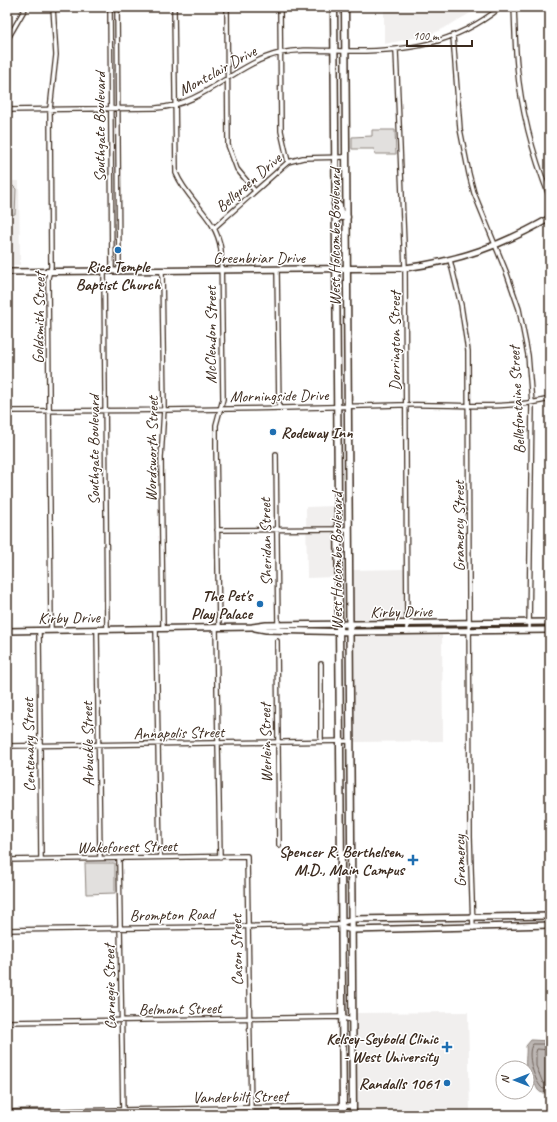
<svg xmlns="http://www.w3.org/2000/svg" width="557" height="1122" font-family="Caveat,sans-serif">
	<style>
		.built { fill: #f1efee }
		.green { fill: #e2e0de; stroke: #8e857e }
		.water { fill: #bcb6b3; stroke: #887e77 }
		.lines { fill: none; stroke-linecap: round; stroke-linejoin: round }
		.shore { stroke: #6f625a; stroke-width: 1 }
		.river { stroke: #bcb6b3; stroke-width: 8 }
		.street-casing { stroke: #3b2a1e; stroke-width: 6 }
		.secondary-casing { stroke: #3b2a1e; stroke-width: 8 }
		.primary-casing { stroke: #3b2a1e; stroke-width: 9 }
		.street { stroke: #fff; stroke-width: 3.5 }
		.secondary { stroke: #fff; stroke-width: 5 }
		.primary { stroke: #fff; stroke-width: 6 }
		.poi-dot { fill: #1f6fb2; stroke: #fff; stroke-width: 1.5 }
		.labels { text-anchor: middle; stroke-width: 3; stroke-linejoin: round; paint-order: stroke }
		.street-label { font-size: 16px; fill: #3b2a1e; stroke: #fff }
		.poi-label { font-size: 16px; font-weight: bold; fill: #3b2a1e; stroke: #fff; text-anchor: end }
	</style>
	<rect width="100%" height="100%" fill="#fff"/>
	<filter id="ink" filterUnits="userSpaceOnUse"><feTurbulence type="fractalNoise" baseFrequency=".025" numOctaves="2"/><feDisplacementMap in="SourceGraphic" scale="8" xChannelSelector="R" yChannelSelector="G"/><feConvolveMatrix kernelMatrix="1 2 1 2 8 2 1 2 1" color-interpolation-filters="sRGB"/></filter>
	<g filter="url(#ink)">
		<!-- built -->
		<path class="built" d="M384 7H481L439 31 425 36 384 44Z
			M7 181H19L20 265H7Z
			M335 506V577L307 578 306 507Z
			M404 569 403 635H442L443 741 354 742 352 570Z
			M468 1012 470 1115H356V1013Z"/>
		<!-- green -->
		<path class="green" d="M372 130H395L396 154H375L374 149H352V137L372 136Z
			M7 186H13L16 189 15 214 7 216Z
			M85 863H115V893L86 894Z"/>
		<!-- water -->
		<path class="water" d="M531 1040 550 1041 549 1092C537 1096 537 1087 533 1079 532 1075 529 1074 527 1071 524 1066 527 1053 526 1046Z"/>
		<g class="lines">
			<!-- shore -->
			<path class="shore" d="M550 1044H533C525 1053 535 1083 543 1089L550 1088
				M550 1050 537 1049 536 1052V1066L543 1083H550"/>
			<!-- river -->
			<path class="river" d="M346 881H347"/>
			<!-- street casing -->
			<g class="street-casing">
				<path id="street" d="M110 7 112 270
					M117 7 119 270
					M174 7 176 173C188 202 217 217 221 250L223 399 216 425V447L219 628
					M227 7 228 145 237 169 255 191
					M280 7 281 131 288 162
					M514 7C515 26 515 46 517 65 521 110 533 155 550 198
					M453 36 460 129 469 174 474 193 507 274 519 309 528 355 532 403 529 630
					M7 40 26 7
					M396 50 405 268 407 632
					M7 110 156 108C205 105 234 64 280 53 302 48 324 51 346 51 405 52 454 45 501 7
					M215 227 288 162 303 158 346 157
					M450 260 461 305 468 351 470 837 473 928
					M162 270 164 409 161 458 163 628
					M277 270 279 408
					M104 271 107 629
					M7 411C138 411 269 409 399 405 449 403 501 411 550 399
					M276 454 278 627
					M217 530 349 529
					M216 628 220 857
					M97 629 100 858
					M156 629 160 857
					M39 630 41 859
					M51 630 48 278 51 267 50 109 56 55 53 7
					M277 641 279 845
					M321 664V741
					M7 746 351 741
					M119 858 123 1115
					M7 860 247 856 251 1115
					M7 930 337 925 341 923
					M7 1022 342 1017 353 1021
					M7 1112 353 1106"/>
			</g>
			<!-- secondary casing -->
			<g class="secondary-casing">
				<path id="secondary" d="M7 272 405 268C459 261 503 245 550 218
					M255 628 266 630 356 632 550 630
					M7 631 252 627 266 625 550 622
					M341 923 352 919 550 916
					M341 927 352 930 393 929 550 925"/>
			</g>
			<!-- primary casing -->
			<g class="primary-casing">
				<path id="primary" d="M334 7 343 1115
					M345 7 353 1115
					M335 204 339 206 341 217H347"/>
			</g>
			<!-- street -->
			<use href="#street" class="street"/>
			<!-- secondary -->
			<use href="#secondary" class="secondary"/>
			<!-- primary -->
			<use href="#primary" class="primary"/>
		</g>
	</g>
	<!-- markers -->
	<g class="poi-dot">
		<circle cx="118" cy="250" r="4"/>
		<circle cx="273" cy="432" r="4"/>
		<circle cx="260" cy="604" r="4"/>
		<path d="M411 854h4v4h4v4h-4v4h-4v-4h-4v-4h4z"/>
		<path d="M445 1041h4v4h4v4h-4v4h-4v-4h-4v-4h4z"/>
		<circle cx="447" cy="1083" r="4"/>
	</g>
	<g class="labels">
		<!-- street labels -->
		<g class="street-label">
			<text transform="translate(217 70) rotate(-29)" y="6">Montclair Drive</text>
			<text transform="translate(99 127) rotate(-90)" y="6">Southgate Boulevard</text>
			<text transform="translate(248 182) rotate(-41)" y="6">Bellgreen Drive</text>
			<text transform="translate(334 237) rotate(-90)" y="6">West Holcombe Boulevard</text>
			<text x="259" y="263">Greenbriar Drive</text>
			<text transform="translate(38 318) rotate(-89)" y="6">Goldsmith Street</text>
			<text transform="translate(210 335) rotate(-90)" y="6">McClendon Street</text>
			<text transform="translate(394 341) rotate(-90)" y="6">Dorrington Street</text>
			<text transform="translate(279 395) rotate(-1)" y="6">Morningside Drive</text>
			<text transform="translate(516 400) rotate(-93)" y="6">Bellefontaine Street</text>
			<text transform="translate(151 449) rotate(-89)" y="6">Wordsworth Street</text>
			<text transform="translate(93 450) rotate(-90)" y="6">Southgate Boulevard</text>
			<text transform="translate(458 526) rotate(-90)" y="6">Gramercy Street</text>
			<text transform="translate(265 542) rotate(-91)" y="6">Sheridan Street</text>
			<text transform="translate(336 561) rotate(-90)" y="6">West Holcombe Boulevard</text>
			<text transform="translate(401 611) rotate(-1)" y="6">Kirby Drive</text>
			<text transform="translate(69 617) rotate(-1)" y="6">Kirby Drive</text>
			<text transform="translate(179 732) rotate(-1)" y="6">Annapolis Street</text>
			<text transform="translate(265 743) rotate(-91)" y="6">Werlein Street</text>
			<text transform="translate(87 744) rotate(-91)" y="6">Arbuckle Street</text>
			<text transform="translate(28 745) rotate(-91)" y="6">Centenary Street</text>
			<text transform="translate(127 846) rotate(-1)" y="6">Wakeforest Street</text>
			<text transform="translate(459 861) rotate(-91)" y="6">Gramercy</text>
			<text transform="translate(172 914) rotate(-1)" y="6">Brompton Road</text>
			<text transform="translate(236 950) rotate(-91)" y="6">Cason Street</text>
			<text transform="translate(109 987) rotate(-91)" y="6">Carnegie Street</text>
			<text transform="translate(180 1008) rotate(-1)" y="6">Belmont Street</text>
			<text transform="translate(240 1096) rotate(-1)" y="6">Vanderbilt Street</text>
		</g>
		<!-- poi labels -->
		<g class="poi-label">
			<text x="118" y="272" text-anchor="middle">Rice Temple<tspan x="118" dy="18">Baptist Church</tspan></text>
			<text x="281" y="438" text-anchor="start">Rodeway Inn</text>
			<text x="252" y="601">The Pet's<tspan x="252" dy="18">Play Palace</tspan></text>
			<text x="404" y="857">Spencer R. Berthelsen,<tspan x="404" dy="18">M.D., Main Campus</tspan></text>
			<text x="438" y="1044">Kelsey-Seybold Clinic<tspan x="438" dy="18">- West University</tspan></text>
			<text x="439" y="1089">Randalls 1061</text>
		</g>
	</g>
	<!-- margin -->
	<rect width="557" height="1122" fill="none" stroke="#fff" stroke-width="24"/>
	<rect x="12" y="12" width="533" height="1098" fill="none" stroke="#3b2a1e" stroke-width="1.5" filter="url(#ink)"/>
	<!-- north arrow -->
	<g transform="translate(515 1080) rotate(270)"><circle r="19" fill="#ffffff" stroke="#b1aaa5"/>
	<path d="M0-3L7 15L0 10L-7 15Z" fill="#1f6fb2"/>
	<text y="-6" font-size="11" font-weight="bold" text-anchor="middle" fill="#3b2a1e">N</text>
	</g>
	<!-- scale -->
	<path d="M407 40v6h65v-6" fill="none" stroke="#3b2a1e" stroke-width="2"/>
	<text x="413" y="40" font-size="12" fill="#3b2a1e" stroke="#ffffff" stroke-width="3" paint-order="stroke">100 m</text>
</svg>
